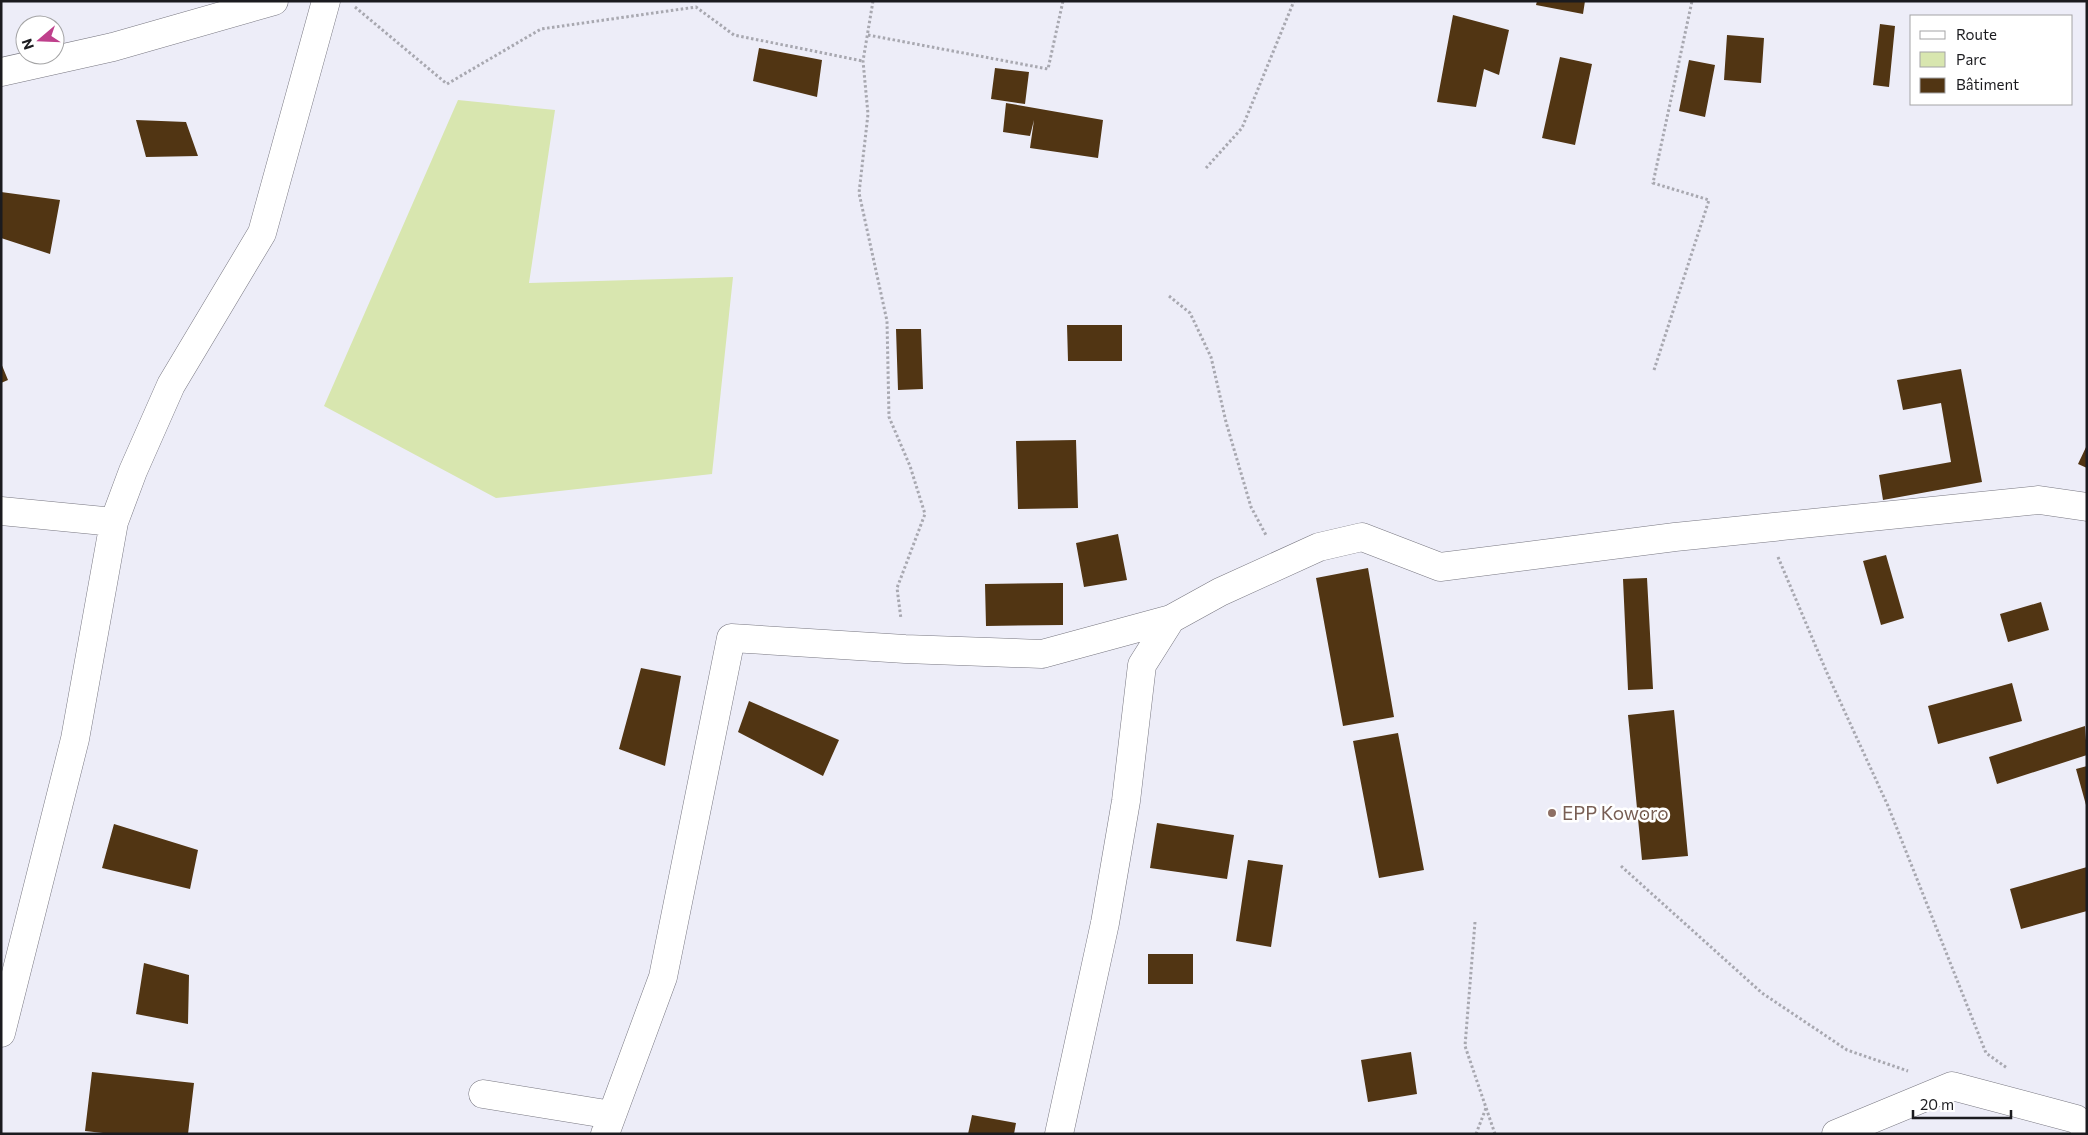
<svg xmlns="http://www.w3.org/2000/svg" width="2088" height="1135" font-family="Commissioner,sans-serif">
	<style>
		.green { fill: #d8e6af }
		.building { fill: #513513 }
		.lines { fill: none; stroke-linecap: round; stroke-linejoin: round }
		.minor-casing { stroke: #787781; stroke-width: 29 }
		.path { stroke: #a8a8b0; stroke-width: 3; stroke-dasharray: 2.5 2.5; stroke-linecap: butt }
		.minor { stroke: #fff; stroke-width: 28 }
		.education-dot { fill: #8d6e63; stroke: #fff; stroke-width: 2 }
		.labels { text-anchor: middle; stroke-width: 5; stroke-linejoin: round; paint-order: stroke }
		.education-label { font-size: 19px; fill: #785e54; stroke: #fff; text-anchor: start }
	</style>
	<rect width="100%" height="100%" fill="#ededf8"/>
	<!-- green -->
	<path class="green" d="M458 100 555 110 529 283 733 277 712 474 496 498 324 406Z"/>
	<!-- building -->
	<path class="building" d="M1537 1H1585L1583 14 1536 5Z
		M1453 15 1509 30 1499 75 1484 69 1476 107 1437 102Z
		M1880 24 1895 26 1889 87 1873 85Z
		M1727 35 1764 38 1761 83 1724 80Z
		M759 48 822 60 817 97 753 81Z
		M1560 57 1592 64 1575 145 1542 138Z
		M1689 60 1715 65 1705 117 1679 111Z
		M995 68 1029 72 1025 104 991 99Z
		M1006 103 1103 120 1098 158 1030 148 1034 120 1030 136 1003 132Z
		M136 120 186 122 198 156 146 157Z
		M1 192 60 200 50 254 1 238Z
		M1067 325H1122V361H1068Z
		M896 329H921L923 389 898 390Z
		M1 363 8 380 1 383Z
		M1961 369 1982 482 1883 500 1879 475 1951 462 1941 403 1903 410 1897 380Z
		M1076 440 1078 508 1018 509 1016 441Z
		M2087 445V468L2078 464Z
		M1118 534 1127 580 1084 587 1076 543Z
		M1886 555 1904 618 1881 625 1863 561Z
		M1368 568 1394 717 1343 726 1316 578Z
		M1647 578 1653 689 1628 690 1623 579Z
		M1063 583V625L986 626 985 584Z
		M2041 602 2049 630 2008 642 2000 614Z
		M641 668 681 676 665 766 619 749Z
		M2012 683 2022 721 1938 744 1928 706Z
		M749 701 839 740 823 776 738 732Z
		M1674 710 1688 856 1642 860 1628 715Z
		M2085 726 2087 755 1997 784 1989 757Z
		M1398 733 1424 870 1379 878 1353 741Z
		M2087 766V805H2086L2076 769Z
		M1157 823 1234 835 1227 879 1150 868Z
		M114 824 198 850 190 889 102 868Z
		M1248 860 1283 865 1271 947 1236 941Z
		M2087 867V911L2021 929 2010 889Z
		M1148 954H1193V984H1148Z
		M144 963 189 975 188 1024 136 1014Z
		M1411 1052 1417 1094 1368 1102 1361 1060Z
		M92 1072 194 1083 188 1134H112L85 1131Z
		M972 1115 1016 1123 1014 1134H968Z"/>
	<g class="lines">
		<!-- minor casing -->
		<g class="minor-casing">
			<path id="minor" d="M1 72 113 47 274 1
				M1 511 114 522
				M1 1033 75 739 114 522 133 471 171 385 262 233 326 1
				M483 1094 612 1115
				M605 1134 663 977 731 638 905 649 1042 654 1171 619 1220 592 1319 547 1362 537 1440 567 1675 537 2039 500 2087 507
				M1059 1134 1105 923 1126 801 1142 665 1171 619
				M1836 1134 1952 1086 2076 1119 2087 1128"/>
		</g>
		<!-- path -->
		<path class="path" d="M873 1 863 61 868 114 859 193 887 321 889 417 910 466 925 514 897 588 901 619
			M355 7 447 84 541 29 696 7 734 35 863 61
			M868 35 1048 69 1063 1
			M1206 168 1242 128 1294 1
			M1169 296 1190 313 1211 357 1226 422 1251 507 1267 537
			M1654 370 1709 200 1653 183 1692 1
			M1778 557 1827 673 1888 806 1986 1053 2007 1068
			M1621 866 1762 993 1847 1050 1908 1071
			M1475 922 1465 1046 1495 1134
			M1476 1134 1486 1108"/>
		<!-- minor -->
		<use href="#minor" class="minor"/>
	</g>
	<!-- markers -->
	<circle class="education-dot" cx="1552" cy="813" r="5"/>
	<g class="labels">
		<!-- education labels -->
		<g class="education-label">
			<text x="1562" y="820">EPP Koworo</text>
		</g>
	</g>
	<!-- border -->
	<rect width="2088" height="1135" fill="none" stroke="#1b1b1f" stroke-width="5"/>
	<!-- legend -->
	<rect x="1910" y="15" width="162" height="90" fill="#ffffff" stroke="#a4a4a5"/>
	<rect x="1920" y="31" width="25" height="8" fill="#ffffff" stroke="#a4a4a5"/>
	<text x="1956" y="40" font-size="15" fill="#1b1b1f">Route</text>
	<rect x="1920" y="52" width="25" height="15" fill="#d8e6af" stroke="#a4a4a5"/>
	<text x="1956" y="65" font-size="15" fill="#1b1b1f">Parc</text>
	<rect x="1920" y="78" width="25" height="15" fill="#513513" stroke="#a4a4a5"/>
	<text x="1956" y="90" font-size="15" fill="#1b1b1f">Bâtiment</text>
	<!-- north arrow -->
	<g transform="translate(40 40) rotate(251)"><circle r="24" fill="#ffffff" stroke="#a4a4a5"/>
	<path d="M0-4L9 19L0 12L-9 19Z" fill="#bf408c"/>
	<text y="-8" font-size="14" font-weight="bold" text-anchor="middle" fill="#1b1b1f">N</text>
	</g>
	<!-- scale -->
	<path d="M1913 1110v8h98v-8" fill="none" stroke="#1b1b1f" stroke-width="2.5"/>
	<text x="1920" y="1110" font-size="15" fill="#1b1b1f" stroke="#ffffff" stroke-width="4" paint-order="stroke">20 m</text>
</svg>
